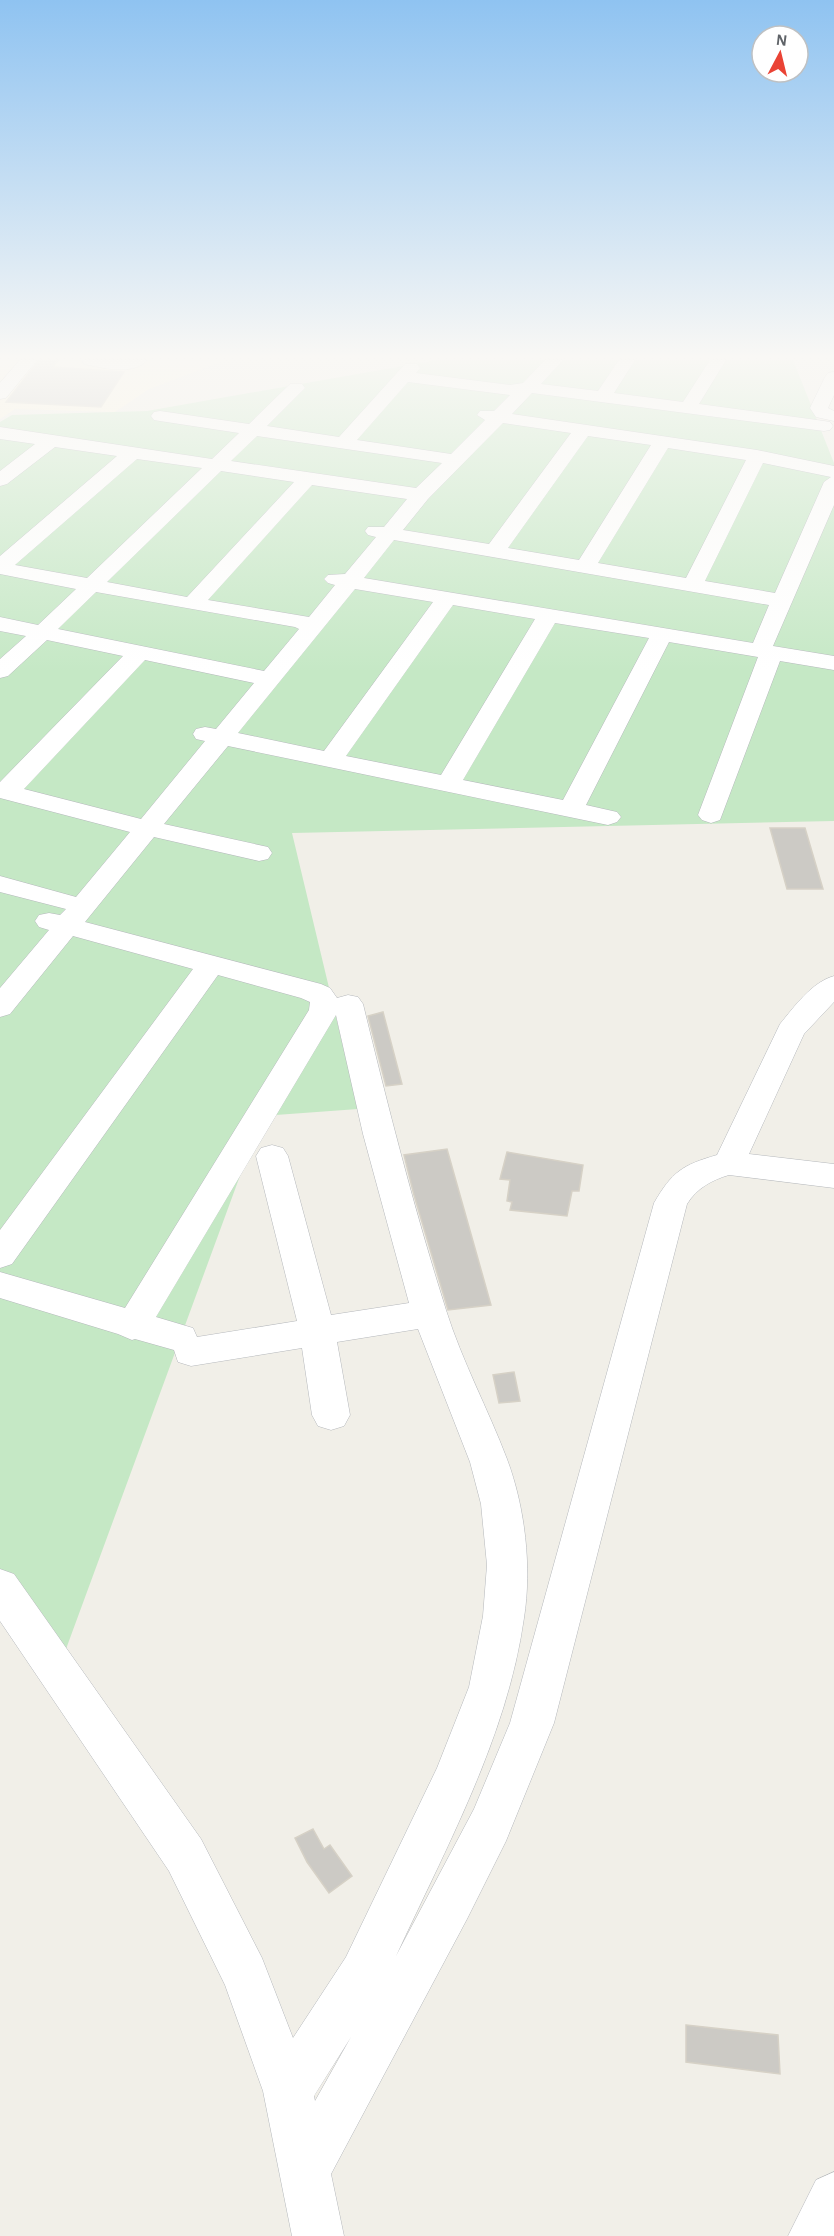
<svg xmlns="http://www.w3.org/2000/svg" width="834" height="2236" font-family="'Alegreya Sans',sans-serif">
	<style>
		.commercial { fill: #fef7e0 }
		.green { fill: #c5e8c5 }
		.building { fill: #cccac5; stroke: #d6d1c6; stroke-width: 1.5 }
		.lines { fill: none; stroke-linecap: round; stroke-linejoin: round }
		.minor-casing { stroke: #b5b8bc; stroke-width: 1 }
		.minor { fill: #fff; fill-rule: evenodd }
	</style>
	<rect width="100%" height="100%" fill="#f1efe8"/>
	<!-- commercial -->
	<path class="commercial" d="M0 360H226L149 389 115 412 15 409 0 419Z"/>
	<!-- green -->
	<path class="green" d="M437 360H793L834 463V821L292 833 358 1109 262 1116 66 1649 0 1577V422L12 415 147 411Z"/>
	<!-- building -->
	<path class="building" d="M39 360H58L53 367 124 372 101 407 6 402Z
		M770 828H805L823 889H787Z
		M383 1012 402 1084 386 1086 368 1016Z
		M447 1149 491 1305 448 1310 414 1195 404 1155Z
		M507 1152 583 1165 579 1191H572L567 1216 510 1210 512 1202 507 1201 510 1180 500 1179Z
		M514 1372 520 1401 499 1403 493 1375Z
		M313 1829 324 1849 330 1845 352 1876 329 1893 307 1862 295 1838Z
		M686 2025 778 2035 780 2074 686 2062Z"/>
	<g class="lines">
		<!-- minor casing -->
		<g class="minor-casing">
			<path id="minor" d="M20 360H37L6 398 0 399V383Z
				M82 360H147C134 376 102 368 84 364Z
				M545 360H563L541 384 598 391 619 360H635L614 393 683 402 710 360H726L699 404 824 421 830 422 833 426 830 430 824 431 532 393 512 414 757 450 834 466V505L773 646 834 656V670L780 661 720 820 711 823 702 820 698 815 758 657 669 642 586 805 617 812 621 817 617 822 608 825 228 746 164 824 268 847 272 853 268 859 259 861 154 837 85 922 321 984 330 988 337 998 348 995 358 997 363 1004C388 1107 414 1209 446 1310 462 1361 488 1409 507 1459 525 1507 532 1567 524 1618 507 1738 446 1847 396 1956L474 1809 510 1723 654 1203C672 1172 682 1165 717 1155L780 1024C794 1007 812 982 834 976V1002L804 1034 749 1154 834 1164V1188L729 1175C712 1180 697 1188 687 1204L554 1723 506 1841 467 1919 331 2174 344 2236H292L263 2091 225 1985 169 1871 0 1621V1569L14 1574 201 1839 262 1958 293 2038 346 1957 437 1768 469 1687 483 1616 487 1565 481 1504 470 1462 418 1329 337 1342 350 1415 344 1426 331 1430 318 1426 312 1415 302 1348 191 1366 178 1362 174 1350 135 1339 132 1340 118 1334 0 1298V1272L125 1308 309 1010 310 1002 301 998 218 975 12 1264 0 1268V1230L193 969 73 936 10 1014 0 1017V988L49 930 39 927 35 921 39 915 49 913 60 915 66 909 0 892V876L76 897 130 832 0 798V782L123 656 47 640 8 676 0 678V659L26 636 0 631V617L38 625 76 589 0 574V556L117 456 55 447 7 484 0 486V471L35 444 0 439V427L212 459 239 433 160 421 154 420 151 416 154 412 160 411 249 424 290 384H302L305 388 267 426 339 437 405 364H417L420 368 416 373 510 385 523 383ZM408 382 510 395 494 411H480L477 415 485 420 451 454 357 440ZM503 423 571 433 489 544 403 530 428 499ZM257 436 442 463 416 488 231 461ZM588 436 651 445 579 560 508 548ZM668 448 746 460 686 578 598 563ZM137 459 202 468 87 578 15 565ZM763 463 831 477 824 482 775 593 705 581ZM221 471 294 482 187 597 107 582ZM312 485 407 499 384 527H368L365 531 368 535 376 537 345 574 328 575 324 579 328 583 335 585 309 617 208 600ZM394 540 769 605 753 643 364 578ZM355 589 433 602 324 751 238 733ZM96 592 295 627 299 629 264 671 58 629ZM453 605 535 619 441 775 346 756ZM555 623 649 638 563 800 463 780ZM145 660 254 683 216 729 205 727 196 729 193 734 196 739 205 741 141 819 24 789ZM336 1015 363 1134 409 1303 331 1315 288 1156 283 1148 272 1145 261 1148 256 1156 297 1321 197 1337 193 1328 156 1317ZM351 2037 315 2101 314 2096Z
				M834 372V395L828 408 834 411V421L816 417 810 408 825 377 828 373Z
				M834 2172V2236H788L816 2180Z"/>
		</g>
		<!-- minor -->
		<use href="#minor" class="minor"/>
	</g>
	<!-- sky -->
	<linearGradient id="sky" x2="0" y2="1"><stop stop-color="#8fc3f1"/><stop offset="0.53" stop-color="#f9f8f5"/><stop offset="1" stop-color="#f9f8f5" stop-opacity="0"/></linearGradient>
	<rect width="834" height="673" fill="url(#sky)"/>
	<!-- north arrow -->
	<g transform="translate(780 54) rotate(7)"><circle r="28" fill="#ffffff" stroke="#bfc1c3" stroke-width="1.5"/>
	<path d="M0-4.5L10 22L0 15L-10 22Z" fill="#ea4335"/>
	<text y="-9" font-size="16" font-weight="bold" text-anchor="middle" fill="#5f6368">N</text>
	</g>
</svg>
